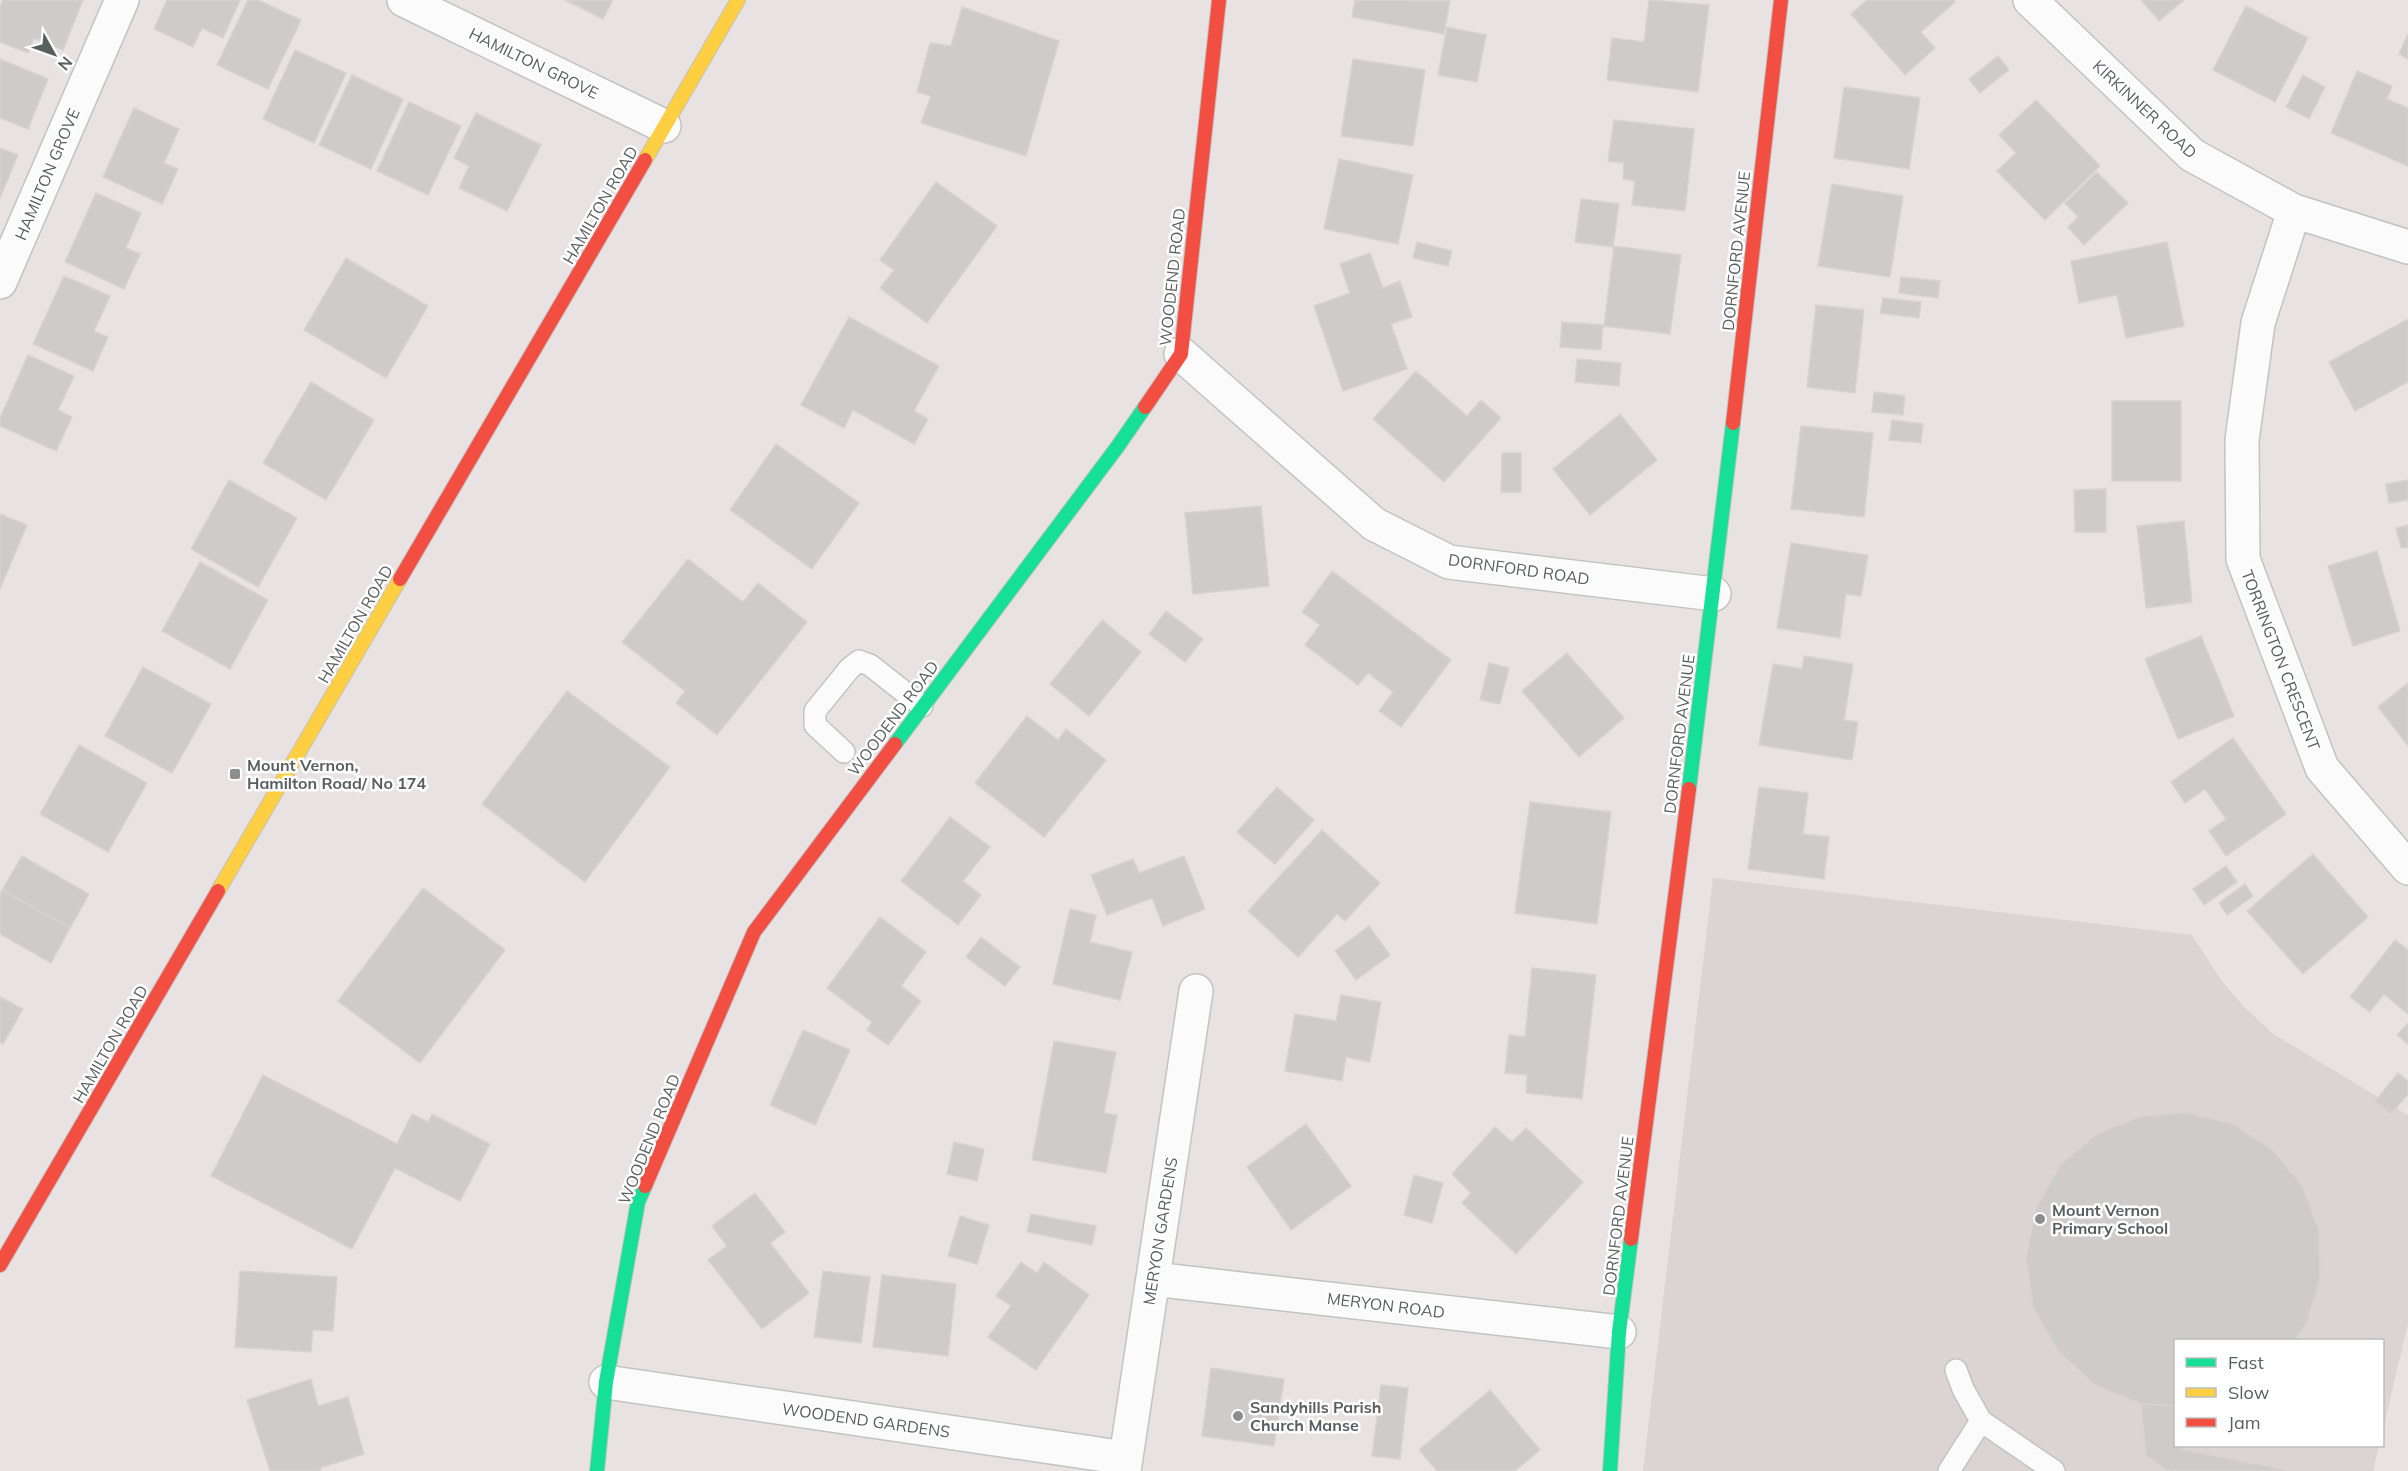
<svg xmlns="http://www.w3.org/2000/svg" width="2408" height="1471" font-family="Mulish,sans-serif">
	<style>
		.education { fill: #dcd3d4 }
		.building { fill: #cfcbcb; stroke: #d8d2d2; stroke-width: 1.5 }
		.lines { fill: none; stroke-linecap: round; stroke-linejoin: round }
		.lane-casing { stroke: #c2c3c3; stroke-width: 24 }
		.street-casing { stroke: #c2c3c3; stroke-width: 36 }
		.fast-casing { stroke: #c3c2c2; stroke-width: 16 }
		.slow-casing { stroke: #c3c2c2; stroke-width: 16 }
		.jam-casing { stroke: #c3c2c2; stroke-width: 16 }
		.lane { stroke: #fcfbfb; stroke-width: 21 }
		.street { stroke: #fcfbfb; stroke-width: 33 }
		.fast { stroke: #16e098; stroke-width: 14 }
		.slow { stroke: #ffcf43; stroke-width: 14 }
		.jam { stroke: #f24e42; stroke-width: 14 }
		.poi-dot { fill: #8b8e8d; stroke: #fff; stroke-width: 2 }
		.labels { text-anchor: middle; stroke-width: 5; stroke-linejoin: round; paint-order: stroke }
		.street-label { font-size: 16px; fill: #58605f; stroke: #fff }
		.poi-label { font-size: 16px; font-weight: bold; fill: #58605f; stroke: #fff; text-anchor: start }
	</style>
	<rect width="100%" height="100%" fill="#e9e2e2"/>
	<!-- education -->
	<path class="education" d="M1713 878 2192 935 2221 980 2244 1007 2272 1033 2408 1115V1323L2383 1430 2382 1340H2176V1446H2379L2373 1471H1643Z"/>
	<!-- building -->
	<path class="building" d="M3 0H83L63 50 34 38 28 53 0 42V7Z
		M167 0H240L223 38 202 28 193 47 154 29Z
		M248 0H258L301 20 268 89 217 65Z
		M565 0H613L603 19Z
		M1355 0 1450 1 1444 34 1352 17Z
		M1649 0 1709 5 1698 92 1607 80 1612 38 1644 42Z
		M1867 0H1954L1955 2 1921 32 1935 48 1905 75 1851 14Z
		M2141 0H2184L2159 21Z
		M2246 6 2308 38 2275 102 2213 70Z
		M962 7 1059 41 1026 156 921 123 931 96 917 92 930 43 951 46Z
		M1447 27 1486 35 1477 82 1438 75Z
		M2408 34V59L2399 54Z
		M295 50 346 73 314 143 263 119Z
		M1998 56 2009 70 1980 93 1969 79Z
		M0 59 48 79 28 129 0 118Z
		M1353 59 1425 70 1413 146 1341 136Z
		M2357 71 2392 86 2387 99 2408 108V166L2331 133Z
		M352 75 403 99 371 169 319 145Z
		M2303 75 2325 87 2309 119 2286 107Z
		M1844 87 1920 98 1909 169 1834 158Z
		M2036 100 2100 166 2045 220 1997 171 2016 153 1999 135Z
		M409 102 461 126 428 195 377 171Z
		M134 108 179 129 164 163 178 169 162 204 103 177Z
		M476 113 541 145 507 211 459 188 469 166 454 158Z
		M1614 120 1694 129 1685 211 1632 205 1635 181 1623 179 1624 163 1608 161Z
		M0 148 18 155 0 198Z
		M1339 159 1413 175 1398 244 1324 229Z
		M2097 172 2128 203 2084 245 2068 227 2078 217 2065 203Z
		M936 182 997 226 927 323 880 288 894 270 880 260Z
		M1832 184 1903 196 1890 277 1818 266Z
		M96 193 141 213 126 248 140 254 124 289 65 262Z
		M1581 199 1619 204 1613 247 1575 242Z
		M1417 242 1452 251 1448 266 1413 258Z
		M2167 242 2184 326 2126 338 2117 295 2079 303 2071 261Z
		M1614 246 1681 255 1670 334 1604 326Z
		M1370 253 1383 288 1400 281 1412 317 1391 324 1407 369 1343 391 1314 306 1350 293 1340 264Z
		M346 258 428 306 386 378 304 330Z
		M64 276 110 296 94 331 108 337 93 371 33 344Z
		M1901 277 1940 281 1938 298 1899 293Z
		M1883 298 1921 302 1919 318 1880 313Z
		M1816 305 1864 310 1855 393 1807 387Z
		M849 317 939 366 914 411 928 419 914 444 853 410 844 428 801 405Z
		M2408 319V382L2355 411 2329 362Z
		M1562 322 1603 325 1601 350 1560 347Z
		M28 355 74 376 58 410 72 417 56 451 0 426V418Z
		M1577 359 1621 363 1619 386 1575 382Z
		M1416 371 1467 416 1481 400 1501 418 1444 482 1373 419Z
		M311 382 374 420 326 500 263 463Z
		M1874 392 1905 396 1903 415 1872 412Z
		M2112 401H2181V481H2112Z
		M1620 414 1657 460 1590 515 1553 469Z
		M1892 420 1923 424 1921 443 1889 440Z
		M1801 426 1873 433 1864 517 1791 509Z
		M776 444 859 503 812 569 730 510Z
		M1502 453H1521V492H1501Z
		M229 480 297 518 258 587 191 549Z
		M2408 480V500L2389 503 2386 484Z
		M2106 489V532H2075L2074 490Z
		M1261 506 1269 586 1193 594 1185 513Z
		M0 514 27 525 0 589Z
		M2184 521 2192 602 2146 608 2137 526Z
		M2408 525V547L2401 548 2396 528Z
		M1791 543 1868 555 1861 596 1846 594 1840 638 1777 628Z
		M2377 551 2400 631 2353 646 2328 566Z
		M688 559 743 602 758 583 807 622 717 735 676 703 685 691 622 642Z
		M200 562 268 600 230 669 162 631Z
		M1332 571 1451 660 1401 727 1379 711 1393 692 1368 673 1358 685 1305 645 1320 625 1302 612Z
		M1166 611 1203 639 1185 662 1149 634Z
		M1102 620 1141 652 1089 716 1050 684Z
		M2201 636 2234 716 2178 739 2145 659Z
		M1567 653 1624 718 1579 757 1522 691Z
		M1804 656 1853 664 1844 720 1858 722 1852 760 1759 745 1773 664 1802 669Z
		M1489 663 1509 668 1500 704 1480 700Z
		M143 667 211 704 172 773 105 736Z
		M2408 683V746L2378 707Z
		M567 691 670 767 585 882 482 804Z
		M1027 716 1058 740 1066 729 1106 760 1044 837 975 783Z
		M2233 738 2286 814 2226 856 2209 831 2226 819 2205 789 2185 803 2171 782Z
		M79 745 147 783 108 852 40 814Z
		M1277 787 1314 820 1275 864 1237 832Z
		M1759 787 1808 793 1803 834 1829 837 1824 879 1748 869Z
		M1530 802 1611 812 1597 924 1515 913Z
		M950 817 990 847 963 881 981 895 958 925 901 881Z
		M1322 830 1380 883 1345 921 1337 914 1298 957 1248 911Z
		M2313 854 2368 917 2303 974 2247 911Z
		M22 856 89 894 70 928 2 890Z
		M1184 856 1205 909 1163 926 1152 898 1107 915 1091 875 1133 859 1139 873Z
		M2226 866 2237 882 2204 905 2193 889Z
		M2245 884 2253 896 2227 915 2219 903Z
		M423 888 505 950 420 1063 338 1001Z
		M2 890 70 928 51 963 0 934V895Z
		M1070 909 1096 915 1090 942 1132 952 1120 1000 1053 984Z
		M880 917 926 952 901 986 921 1001 888 1045 867 1030 872 1022 827 988Z
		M1369 926 1390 955 1356 980 1335 951Z
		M981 937 1020 967 1005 986 966 957Z
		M2395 940 2408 950V1014L2384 994 2370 1012 2350 997Z
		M1532 968 1596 975 1582 1099 1526 1093 1527 1075 1505 1073 1509 1035 1525 1037Z
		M1341 995 1381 1002 1370 1062 1346 1057 1342 1081 1285 1071 1295 1014 1336 1021Z
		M0 997 23 1009 3 1044 0 1042Z
		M2408 1023V1044L2397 1035Z
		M803 1030 850 1050 815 1125 770 1105Z
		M1054 1041 1116 1052 1104 1113 1117 1115 1106 1173 1032 1160Z
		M2398 1073 2408 1081V1094L2391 1114 2375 1101Z
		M263 1075 397 1144 412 1114 428 1122 432 1114 490 1144 460 1201 395 1168 352 1249 211 1176Z
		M2188 1113 2233 1124 2273 1150 2303 1187 2319 1231 2320 1278 2307 1323 2295 1340H2176V1406L2141 1404 2095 1385 2058 1351 2033 1307 2026 1257 2036 1208 2061 1164 2097 1134 2141 1116Z
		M1306 1124 1351 1186 1291 1230 1247 1167Z
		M1495 1127 1512 1142 1526 1128 1583 1182 1516 1254 1462 1203 1471 1193 1452 1174Z
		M954 1142 984 1149 977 1181 947 1174Z
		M1414 1175 1443 1183 1432 1223 1404 1215Z
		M755 1193 785 1232 770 1243 809 1293 762 1329 708 1260 727 1246 712 1226Z
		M1031 1214 1096 1226 1092 1245 1027 1232Z
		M960 1216 989 1225 977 1264 948 1256Z
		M1021 1262 1037 1273 1044 1262 1089 1295 1036 1370 988 1337 1011 1306 996 1296Z
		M240 1271 337 1277 333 1331 313 1330 311 1352 235 1347Z
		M823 1271 870 1277 861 1343 814 1337Z
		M882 1275 956 1284 948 1356 873 1347Z
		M1211 1368 1284 1379 1274 1446 1202 1436Z
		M311 1379 318 1406 348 1397 364 1454 320 1468 321 1471H270L247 1400Z
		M1381 1385 1408 1388 1400 1459 1372 1456Z
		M1490 1390 1540 1450 1515 1471H1437L1419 1450Z
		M2141 1404 2176 1406V1446H2184L2183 1450 2292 1471H2169L2146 1456Z"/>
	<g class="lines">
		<!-- lane casing -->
		<g class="lane-casing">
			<path id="lane" d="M844 752 815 725V711L850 668 859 661 870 665 922 706
				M1956 1370 1963 1389 1981 1421
				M1949 1471 1981 1421 2054 1471"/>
		</g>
		<!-- street casing -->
		<g class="street-casing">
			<path id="street" d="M404 0 664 126
				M2030 0 2192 155 2294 211 2408 247
				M2294 211 2258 323 2242 440 2243 559 2322 768 2408 868
				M0 282 122 0
				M1181 354 1374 524 1449 562 1714 594
				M1153 1279 1619 1332
				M606 1382 1126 1458
				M1124 1471 1196 991"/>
		</g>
		<!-- fast casing -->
		<g class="fast-casing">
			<path id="fast" d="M895 744 1118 446 1145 407
				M1689 789 1733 423
				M597 1471 606 1382 638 1202 645 1186
				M1610 1471 1619 1332 1631 1239"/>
		</g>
		<!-- slow casing -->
		<g class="slow-casing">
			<path id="slow" d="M645 160 738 0
				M218 891 400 579"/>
		</g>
		<!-- jam casing -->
		<g class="jam-casing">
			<path id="jam" d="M1145 407 1181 354 1219 0
				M1733 423 1781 0
				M400 579 645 160
				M645 1186 754 932 895 744
				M1631 1239 1689 789
				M0 1265 218 891"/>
		</g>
		<!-- lane -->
		<use href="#lane" class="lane"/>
		<!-- street -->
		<use href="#street" class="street"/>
		<!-- fast -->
		<use href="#fast" class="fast"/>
		<!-- slow -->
		<use href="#slow" class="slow"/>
		<!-- jam -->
		<use href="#jam" class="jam"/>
	</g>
	<!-- markers -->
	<g class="poi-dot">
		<rect x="229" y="768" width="12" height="12" rx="3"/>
		<circle cx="2040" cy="1219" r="6"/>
		<circle cx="1238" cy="1416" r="6"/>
	</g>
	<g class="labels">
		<!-- street labels -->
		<g class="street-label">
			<text transform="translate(534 63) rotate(26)" y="6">HAMILTON GROVE</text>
			<text transform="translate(2145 109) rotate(43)" y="6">KIRKINNER ROAD</text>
			<text transform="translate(47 174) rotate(-67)" y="6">HAMILTON GROVE</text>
			<text transform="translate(600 205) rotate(-60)" y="6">HAMILTON ROAD</text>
			<text transform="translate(1736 251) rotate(-84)" y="6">DORNFORD AVENUE</text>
			<text transform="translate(1172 277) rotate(-84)" y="6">WOODEND ROAD</text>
			<text transform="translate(1519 569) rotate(8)" y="6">DORNFORD ROAD</text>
			<text transform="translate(355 624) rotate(-60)" y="6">HAMILTON ROAD</text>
			<text transform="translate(2281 660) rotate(69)" y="6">TORRINGTON CRESCENT</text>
			<text transform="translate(893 718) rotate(-53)" y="6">WOODEND ROAD</text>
			<text transform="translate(1679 734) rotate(-83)" y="6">DORNFORD AVENUE</text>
			<text transform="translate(110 1044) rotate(-60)" y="6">HAMILTON ROAD</text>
			<text transform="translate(649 1139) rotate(-68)" y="6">WOODEND ROAD</text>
			<text transform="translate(1618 1216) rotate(-83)" y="6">DORNFORD AVENUE</text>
			<text transform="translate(1160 1231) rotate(-81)" y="6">MERYON GARDENS</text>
			<text transform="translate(1386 1305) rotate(7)" y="6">MERYON ROAD</text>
			<text transform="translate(866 1420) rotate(8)" y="6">WOODEND GARDENS</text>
		</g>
		<!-- poi labels -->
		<g class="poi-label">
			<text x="247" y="771">Mount Vernon,<tspan x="247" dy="18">Hamilton Road/ No 174</tspan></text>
			<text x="2052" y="1216">Mount Vernon<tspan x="2052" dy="18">Primary School</tspan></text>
			<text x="1250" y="1413">Sandyhills Parish<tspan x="1250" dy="18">Church Manse</tspan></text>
		</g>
	</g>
	<!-- legend -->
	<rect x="2174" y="1339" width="210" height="108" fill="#ffffff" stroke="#bcbfbf" stroke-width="1.5"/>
	<rect x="2186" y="1358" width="30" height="9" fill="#16e098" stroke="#bcbfbf" stroke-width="1.5"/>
	<text x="2228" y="1369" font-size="18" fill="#58605f">Fast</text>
	<rect x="2186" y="1388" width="30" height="9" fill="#ffcf43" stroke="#bcbfbf" stroke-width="1.5"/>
	<text x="2228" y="1399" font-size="18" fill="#58605f">Slow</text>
	<rect x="2186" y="1418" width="30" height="9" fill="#f24e42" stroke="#bcbfbf" stroke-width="1.5"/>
	<text x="2228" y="1429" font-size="18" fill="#58605f">Jam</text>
	<!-- north arrow -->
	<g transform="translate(54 54) rotate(130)" stroke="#ffffff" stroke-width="4.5" paint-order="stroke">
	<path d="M0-4.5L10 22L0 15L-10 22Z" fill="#58605f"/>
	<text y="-9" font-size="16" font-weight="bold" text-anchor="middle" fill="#58605f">N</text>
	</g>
</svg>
